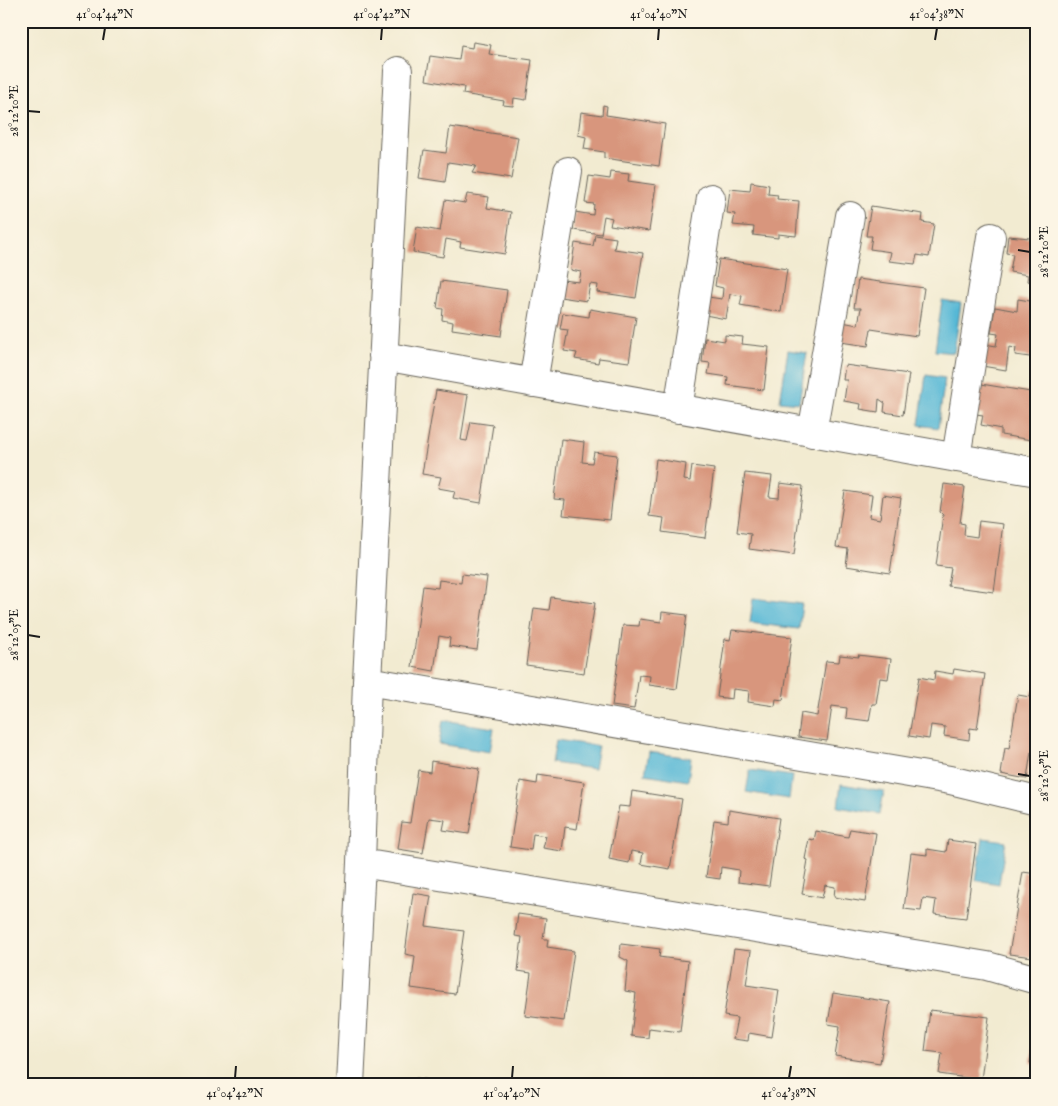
<svg xmlns="http://www.w3.org/2000/svg" width="1058" height="1106" font-family="'IM FELL English',serif">
	<style>
		.water { fill: #57b8d6; stroke: #3a6a79 }
		.building { fill: #d8967d }
		.lines { fill: none; stroke-linecap: round; stroke-linejoin: round }
		.minor-casing { stroke: #67645b; stroke-width: 30 }
		.minor { stroke: #fff; stroke-width: 28 }
		.ticks { fill: none; stroke: #1c1c1c; stroke-width: 2 }
		.neatline { fill: none; stroke: #1c1c1c; stroke-width: 2 }
		.ticks-label { font-size: 12px; text-anchor: middle; fill: #1c1c1c }
	</style>
	<rect width="100%" height="100%" fill="#fcf5e5"/>
	<filter id="ink" filterUnits="userSpaceOnUse"><feTurbulence type="fractalNoise" baseFrequency=".02" numOctaves="2"/><feDisplacementMap in="SourceGraphic" scale="10" xChannelSelector="R" yChannelSelector="G"/><feConvolveMatrix kernelMatrix="1 2 1 2 8 2 1 2 1" color-interpolation-filters="sRGB"/></filter>
	<filter id="wash" filterUnits="userSpaceOnUse"><feTurbulence type="fractalNoise" baseFrequency=".0096" numOctaves="4" result="noise"/><feDisplacementMap in="SourceGraphic" scale="20" xChannelSelector="R" yChannelSelector="G"/><feGaussianBlur stdDeviation="1.12" result="paint"/><feColorMatrix in="noise" values="0 0 0 0 0 0 0 0 0 0 0 0 0 0 0 0 0 1.4 0 .05"/><feComposite in="paint" operator="in"/></filter>
	<g filter="url(#wash)">
		<rect width="100%" height="100%" fill="#f2ebd1"/>
		<!-- water -->
		<path class="water" d="M942 300 961 303 954 353 935 351Z
			M788 350 807 353 799 403 780 401Z
			M926 375 945 378 938 428 919 425Z
			M753 598 802 604 799 629 750 623Z
			M443 720 494 728 490 752 439 744Z
			M556 740 598 746 594 769 552 763Z
			M649 752 691 758 688 781 645 774Z
			M750 770 792 776 789 799 746 792Z
			M841 784 884 791 880 814 838 807Z
			M983 838 1006 841 999 884 976 880Z"/>
		<g id="blocks">
			<!-- building -->
			<path class="building" d="M473 42 491 45 489 54 532 60 526 100 514 98 513 106 503 105 504 101 463 94 464 87 426 80 430 56 459 60 461 46 472 48Z
				M603 105 607 106 606 115 665 124 659 166 604 158V152L584 149 586 137 578 135 581 112 602 115Z
				M450 127 518 137 511 179 472 173 476 166 448 162 445 182 419 178 424 150 446 153Z
				M611 172 629 174 628 181 656 185 649 231 610 225 612 218 604 216 601 234 573 230 575 212 593 215 594 204 585 203 589 176 610 179Z
				M751 182 769 185 768 194 778 195 777 199 799 201 796 236 778 234V238L753 235 754 227 733 225 735 214 727 213 730 189 750 191Z
				M467 194 489 197 487 208 511 212 505 254 460 247 461 242 446 239 443 257 413 252 417 227 440 231 445 200 465 203Z
				M871 206 923 214 922 222 934 224 929 257 917 255 915 264 889 261 891 252 870 249 872 236H866Z
				M595 235 616 238 614 249 643 253 636 298 597 292 598 285 590 284 587 301 560 297 562 280 579 282 581 272 571 270 575 243 593 246Z
				M1008 236 1030 238V242L1037 243V283L1027 281 1028 275 1010 272 1013 254 1006 253Z
				M719 259 787 269 781 312 740 305 742 296 730 294 726 319 705 315 708 297 722 299 723 288 715 286Z
				M858 279 924 288 917 336 871 329 868 346 840 342 842 322 858 325 861 308H854Z
				M441 281 507 290 501 336 452 329 453 322 442 320 443 309 437 308Z
				M1018 299 1036 302 1034 314H1037V358L1015 355 1016 348 1009 347 1006 370 982 366 985 344 996 346 998 334 991 333 995 307 1017 311Z
				M590 309 636 317 629 362 599 358 598 363 575 359 577 353 564 351 568 330 560 329 563 313 589 317Z
				M725 335 743 337 742 344 769 347 764 390 727 385 728 377 708 374 710 363 702 362 705 338 725 341Z
				M845 365 909 374 903 415 884 412 885 403 879 399 878 412 860 409 861 404 844 401 847 380H843Z
				M981 384 1037 393V441L1001 435V429L981 425 983 415 976 414Z
				M436 390 468 395 461 440 467 441 471 422 493 425 481 503 453 498 455 491 438 488 441 477 422 474Z
				M561 439 584 442 582 462 592 463 594 452 617 455 610 520 563 515 565 500 554 499Z
				M656 459 686 464 684 480 690 481 692 466 714 469 705 538 662 532 664 518 649 516Z
				M745 473 772 476 769 497 779 498 780 483 803 486 794 555 749 549 751 534 737 532Z
				M944 484 965 487 960 523 965 524 964 535 977 537 979 521 1003 524 994 592 948 586 951 568 936 566 943 515 940 512Z
				M845 491 872 495 869 517 880 519 883 495 901 498 890 573 846 566 848 549 836 547Z
				M1036 569H1037V583L1034 582Z
				M462 574 487 577 477 650 449 646 450 638 439 636 434 671 412 667 423 586 438 588 439 580 461 583Z
				M551 597 595 603 584 673 526 665 534 608 549 610Z
				M662 612 687 615 677 689 649 685 650 676 639 675 634 709 612 706 623 625 639 626 640 619 661 622Z
				M732 630 792 637 783 700 776 699 775 706 748 702 749 691 733 689 732 699 717 697 725 639 730 640Z
				M840 655 859 657 858 655 891 659 888 679 880 678 876 704H872L869 721 846 718 847 708 832 706 827 741 798 737 801 713 817 716 826 661 839 662Z
				M954 669 985 674 977 729 970 728 969 740 944 736 945 727 931 725 929 739 909 736 919 677 934 680 935 671 953 674Z
				M1032 690 1037 691V754L1031 752 1027 779 1001 774 1005 748 1009 749 1018 695 1030 697Z
				M431 761 479 769 469 834 443 830 445 820 429 818 423 853 398 849 402 822 410 823 418 770 430 772Z
				M538 775 584 782 577 829 565 827 562 851 543 848 546 836 533 834 531 850 510 847 520 781 537 784Z
				M632 791 682 799 670 869 641 864 643 853 631 851 629 863 609 859 619 806 630 807Z
				M729 810 779 818 769 886 738 882 739 870 721 867 720 879 706 877 714 820 728 822Z
				M850 829 876 833 865 902 834 897 835 887 825 885 822 898 802 894 808 860 805 859 809 839 814 840 816 831 848 837Z
				M948 840 976 844 966 918 934 914 936 900 923 898 921 911 904 909 911 853 927 855V849L946 852Z
				M1023 872 1037 874V938L1033 957 1009 954Z
				M413 893 431 896 426 926 464 931 455 994 411 988 415 956 405 954Z
				M518 914 546 918 543 939H548L547 947 574 951 564 1021 525 1016 531 973 518 971 522 937 515 936Z
				M621 944 660 949 659 957 688 961 680 1032 649 1028 648 1038 631 1036 636 993 625 991 628 961 620 957Z
				M734 949 751 951 746 985 779 990 772 1037 749 1033 748 1041 733 1039 737 1018 724 1016Z
				M833 993 890 1002 880 1063 835 1056 840 1026 828 1024Z
				M930 1010 989 1017 981 1080 939 1074 942 1053 925 1051Z
				M1036 1032H1037V1064L1030 1063Z
				M416 1078 462 1084V1085H415Z"/>
		</g>
	</g>
	<g filter="url(#ink)">
		<use href="#blocks" fill-opacity="0" stroke="#67645b" stroke-width="1"/>
		<g class="lines">
			<!-- minor casing -->
			<g class="minor-casing">
				<path id="minor" d="M383 356 1037 472
					M533 383 568 171
					M678 409 711 198
					M812 433 850 216
					M956 458 991 237
					M367 681 950 780 1037 801
					M361 863 987 966 1037 980
					M350 1085 361 863 367 681 398 71"/>
			</g>
			<!-- minor -->
			<use href="#minor" class="minor"/>
		</g>
	</g>
	<!-- ticks -->
	<path class="ticks" d="M103 40 105 28M381 40 382 28M658 40 659 28M935 40 937 28M28 111 40 112M1018 250 1030 252M28 635 40 637M1018 774 1030 776M235 1078 236 1066M512 1078 513 1066M789 1078 791 1066"/>
	<!-- margin -->
	<rect width="1058" height="1106" fill="none" stroke="#fcf5e5" stroke-width="55"/>
	<rect x="28" y="28" width="1002" height="1050" class="neatline"/>
	<g class="ticks-label">
		<text x="105" y="18">41°04'44"N</text>
		<text x="382" y="18">41°04'42"N</text>
		<text x="659" y="18">41°04'40"N</text>
		<text x="937" y="18">41°04'38"N</text>
		<text transform="translate(14 111) rotate(-90)" y="4">28°12'10"E</text>
		<text transform="translate(1044 252) rotate(-90)" y="4">28°12'10"E</text>
		<text transform="translate(14 635) rotate(-90)" y="4">28°12'05"E</text>
		<text transform="translate(1044 776) rotate(-90)" y="4">28°12'05"E</text>
		<text x="235" y="1097">41°04'42"N</text>
		<text x="512" y="1097">41°04'40"N</text>
		<text x="789" y="1097">41°04'38"N</text>
	</g>
</svg>
